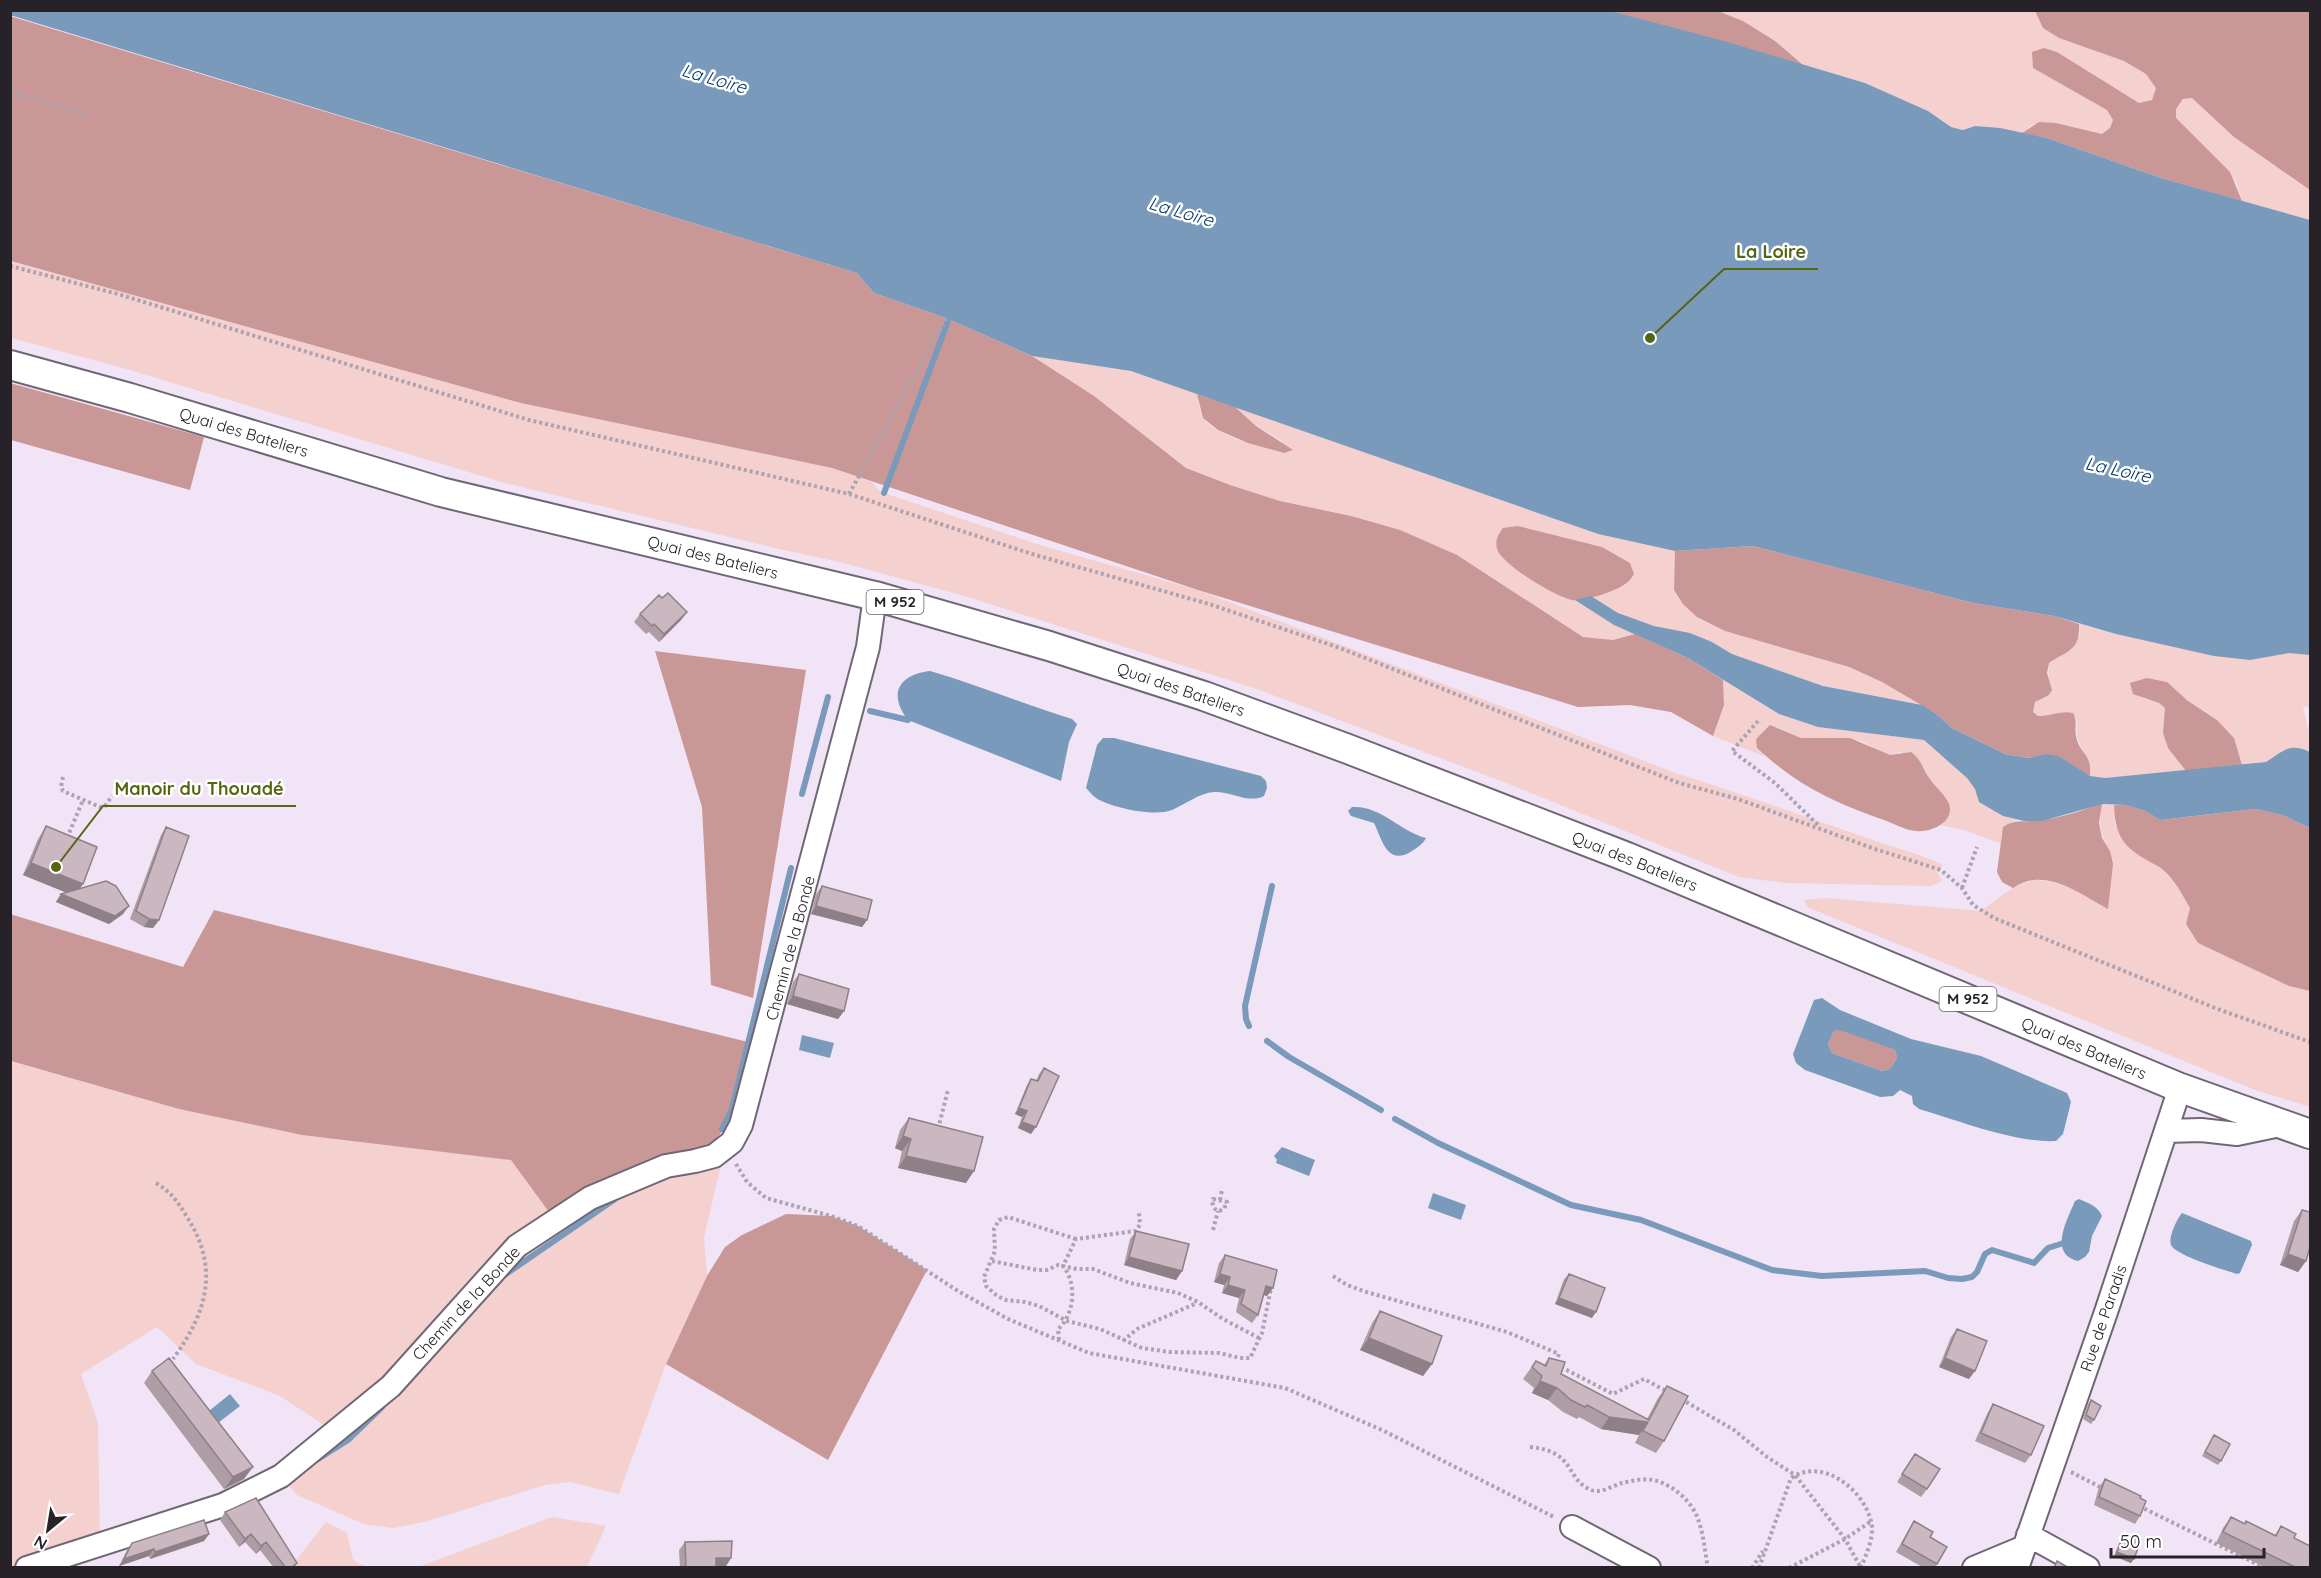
<svg xmlns="http://www.w3.org/2000/svg" width="2321" height="1578" font-family="Quicksand,sans-serif">
	<style>
		.green { fill: #f4d0ce }
		.forest { fill: #c99795 }
		.water { fill: #799aba; fill-rule: evenodd }
		.lines { fill: none; stroke-linecap: round; stroke-linejoin: round }
		.stream { stroke: #799aba; stroke-width: 6 }
		.minor-casing { stroke: #706675; stroke-width: 26 }
		.major-casing { stroke: #706675; stroke-width: 32 }
		.path { stroke: #aca2b0; stroke-width: 4; stroke-dasharray: 3 3; stroke-linecap: butt }
		.minor { stroke: #fff; stroke-width: 22 }
		.major { stroke: #fff; stroke-width: 28 }
		.wall { fill: #af9da5 }
		.shaded-wall { fill: #8e8086 }
		.building { fill: #cbb7c0; stroke: #8e8086; stroke-width: 1.5 }
		.labels { text-anchor: middle; stroke-width: 5; stroke-linejoin: round; paint-order: stroke }
		.shield { fill: #fff; stroke: #676468; stroke-width: 1.5 }
		.shield-label { font-size: 15px; font-weight: bold; fill: #262228 }
		.street-label { font-size: 16px; fill: #262228; stroke: #fff }
		.water-label { font-size: 18px; font-style: italic; fill: #003761; stroke: #fff }
		.leader { fill: none; stroke: #556610; stroke-width: 2 }
		.callout-dot { fill: #556610; stroke: #fff; stroke-width: 2 }
		.callout-label { font-size: 18px; text-anchor: middle; font-weight: bold; fill: #556610; stroke: #fff; stroke-width: 5; stroke-linejoin: round; paint-order: stroke }
	</style>
	<rect width="100%" height="100%" fill="#f0e4f6"/>
	<!-- green -->
	<path class="green" d="M1718 11H2035L2043 28 2059 38 2124 61 2146 74 2157 88 2152 100 2139 103 2057 52 2044 48 2033 68 2108 110 2113 120 2110 128 2102 134 2056 123 2033 124 2022 133 1976 126 1963 130 1951 127 1928 111 1865 83 1803 65 1775 41 1743 21Z
		M2193 98 2234 137 2310 190V220L2242 201 2236 182 2176 118V109L2184 99Z
		M10 261 521 403 832 468 872 482 877 489 884 493 1043 546 1198 590 1678 774C1740 793 1800 815 1861 836 1888 846 1917 852 1943 865L1937 872 1942 881 1931 886 1785 883 1739 877 1501 781 1257 689 961 595 844 563 775 548 505 483 123 368 11 338Z
		M1032 356 1131 371 1197 394C1199 401 1199 411 1203 417 1213 436 1264 447 1284 453L1282 441 1256 426 1235 407 1597 534 1675 551 1674 590 1697 617 1725 631 1848 667 1882 682 1922 705 1823 686 1732 654 1712 642 1690 633 1654 626 1618 613 1591 596 1606 593 1602 547 1518 526 1513 567 1558 595 1575 600 1614 625 1635 634 1613 640 1583 637 1457 555 1351 516 1280 501 1230 485 1186 468 1094 396Z
		M2079 624 2116 634 2250 660 2289 652 2310 655V708L2303 706 2308 729 2310 730V752C2285 741 2287 755 2266 762 2259 764 2249 764 2242 765L2234 738 2217 720 2188 701 2167 682 2147 678 2142 698 2159 703 2165 708 2163 733 2168 748 2186 771 2105 778 2090 776C2092 750 2073 749 2077 722L2064 711 2051 716H2038L2033 712 2035 702 2049 695C2051 681 2047 676 2049 663L2080 635Z
		M1723 680 1779 714 1818 727 1924 740 1967 778 1975 789 1979 802 2003 816 2019 820 2011 822 2001 835 2002 844 1964 830 1939 825 1944 822 1942 794 1901 752 1890 755 1880 752 1862 741 1801 738 1778 727 1757 748 1766 757 1713 736 1724 705Z
		M2102 804 2114 805 2115 825 2132 851 2162 869 2175 884 2190 908 2186 924C2225 951 2263 980 2310 991V1107L2255 1090 1807 907 1804 900 1824 898 1981 911C2017 885 2028 869 2073 890L2110 851C2100 835 2099 823 2102 804Z
		M10 1061 179 1109 302 1135 512 1160 549 1212 424 1334 355 1408 327 1427 280 1396 196 1364 157 1327 81 1374 98 1423 100 1544 27 1567H11Z
		M725 1148 704 1237 707 1276 666 1364 619 1494 570 1482 545 1485 424 1522 393 1528 364 1524 297 1495 281 1476 468 1298 590 1198Z
		M552 1517 606 1526 587 1567H418Z
		M326 1522 347 1533 353 1560 366 1567 290 1568Z"/>
	<!-- forest -->
	<path class="forest" d="M1611 11H1718L1743 21 1775 41 1803 65Z
		M2035 11H2310V190L2234 137 2192 98 2183 99 2176 109V118L2230 172 2242 201 2161 178 2047 138 2022 133 2039 122 2056 123 2102 134 2110 128 2113 120 2107 110 2033 68 2032 52 2044 48 2057 52 2139 103 2152 100 2156 88 2146 74 2124 61 2059 38 2043 28Z
		M10 16 857 273 874 293 946 318 1032 356 1094 396 1186 468 1230 485 1280 501 1351 516 1400 530 1457 555 1583 637 1613 640 1635 634 1686 657 1723 680 1724 705 1713 736 1671 712 1630 705 1578 707 1198 590 832 468 521 403 11 261Z
		M10 383 204 437 190 490 11 440Z
		M1197 394 1235 407 1256 426 1293 450 1284 453 1248 443 1218 430 1203 418Z
		M1518 526 1602 547 1630 563 1634 574C1632 577 1629 582 1625 584 1616 591 1584 602 1572 600 1556 597 1501 564 1497 549 1495 540 1498 535 1503 528Z
		M1753 546 1973 603 2054 616 2079 624C2080 651 2068 650 2049 663L2047 673 2052 690 2049 695 2035 702 2033 712 2038 716C2051 716 2061 710 2073 713 2078 724 2074 727 2076 736 2079 754 2092 752 2090 776L2044 754 2030 758 2005 754 1952 728 1935 713 1882 682 1849 667 1725 631 1697 617 1683 604 1674 590 1675 551Z
		M655 651 806 670 753 998 711 985 702 807Z
		M2147 678 2167 682 2188 701 2217 720 2234 738 2242 765 2186 771 2168 748 2163 733 2165 708 2159 703 2133 694 2130 683Z
		M1770 725 1801 738H1850L1890 755 1911 752C1922 760 1922 768 1929 778 1935 787 1945 794 1949 804 1955 822 1931 833 1916 831 1904 830 1891 822 1881 819 1831 801 1797 785 1757 748L1756 739Z
		M2102 804 2099 823 2102 838 2110 851 2113 864 2108 909C2080 894 2044 866 2013 888L2002 882 1997 872 2003 827C2016 818 2028 823 2043 820 2063 817 2083 810 2102 804Z
		M2114 805H2126L2145 811 2160 820 2255 809 2282 815 2310 828V991L2289 986 2198 943 2186 924 2190 908C2182 894 2174 879 2162 869 2157 865 2151 863 2145 859 2121 845 2115 832 2114 805Z
		M214 910 752 1043 731 1120 709 1148 549 1212 511 1160 302 1135 179 1109 11 1061 10 914 183 967Z
		M1840 1029 1895 1050 1897 1058 1890 1069 1882 1071 1832 1053 1828 1044 1834 1031Z
		M786 1214 831 1216 858 1226 927 1270 828 1460 666 1364 707 1276 725 1247 742 1235Z"/>
	<!-- water -->
	<path class="water" d="M1611 11 1731 43 1865 83 1928 111 1951 127 1963 130 1975 126 2000 128 2047 138 2161 178 2310 220V655L2289 653 2250 660 2214 656 2116 634 2054 616 1973 603 1753 546 1675 551 1598 534 1131 371 1032 356 946 318 874 293 857 273 10 15 11 10Z
		M1591 596 1618 613 1654 626 1690 633 1712 642 1732 654 1823 686 1922 705 1935 713 1952 728 2005 754 2029 758 2044 754 2058 756 2090 776 2105 778 2266 762C2284 751 2289 742 2310 752V828L2282 815 2255 809 2160 820 2145 811 2126 805 2103 804 2042 821H2024L2003 816 1979 802 1975 789 1967 778 1924 740 1818 727 1779 714 1686 657 1614 625 1575 600Z
		M930 671C978 685 1024 704 1072 719L1077 724 1069 742 1061 781 908 720C888 694 898 675 930 671Z
		M1103 738H1114L1261 776 1266 781 1267 788 1264 796C1249 804 1230 791 1214 792 1199 793 1186 804 1172 810 1155 817 1112 808 1096 798 1093 796 1089 791 1086 788L1097 745Z
		M1352 807C1380 805 1400 831 1426 838 1423 844 1418 847 1412 851 1387 867 1382 839 1374 823L1351 816 1348 811Z
		M1822 998 1840 1010 1911 1039 1981 1056 2067 1093 2071 1102 2063 1134 2056 1141C2015 1143 1960 1121 1919 1109L1913 1104 1912 1096 1900 1090 1893 1096 1880 1097 1805 1070 1796 1063 1793 1054 1814 1000ZM1840 1030 1895 1050 1897 1058 1890 1069 1882 1071 1832 1053 1828 1044 1834 1031Z
		M802 1035 834 1043 830 1058 799 1050Z
		M1282 1147 1315 1160 1309 1176 1276 1163 1277 1160 1274 1156Z
		M1433 1193 1466 1205 1461 1220 1428 1208Z
		M2079 1199C2088 1203 2098 1206 2102 1216L2092 1236 2089 1252 2085 1257 2078 1261C2048 1254 2067 1220 2075 1201Z
		M2182 1213 2251 1241 2252 1245 2240 1273 2237 1274C2224 1270 2175 1255 2171 1245 2168 1237 2177 1219 2182 1213Z
		M230 1394 240 1406 218 1423 209 1411Z"/>
	<g class="lines">
		<!-- stream -->
		<path class="stream" d="M884 493 951 313
			M870 711 908 720
			M802 794 828 697
			M1249 1026 1246 1019 1245 1006 1272 886
			M1267 1041 1289 1057 1381 1110
			M1395 1119 1438 1143 1571 1205 1641 1220 1772 1270 1822 1276 1925 1271 1948 1278 1962 1279 1972 1277 1977 1272 1985 1254 1992 1250 2034 1263 2048 1248 2067 1242
			M722 1129 732 1109 791 868
			M503 1276 615 1199
			M318 1459 348 1440 382 1407"/>
		<!-- minor casing -->
		<g class="minor-casing">
			<path id="minor" d="M2166 1131 2201 1130 2237 1134 2280 1125
				M1572 1527 1649 1568
				M2028 1535 2088 1568
				M27 1568 223 1505 281 1476 391 1386 517 1246 590 1198 666 1166 695 1161 714 1156 732 1142 741 1125 868 647 875 596
				M1974 1568 2022 1548
				M2017 1568 2106 1312 2176 1100 2178 1087"/>
		</g>
		<!-- major casing -->
		<g class="major-casing">
			<path id="major" d="M10 365 130 398 441 492 875 596 1049 646 1204 696 1348 749 1627 857 2178 1087 2310 1134"/>
		</g>
		<!-- path -->
		<path class="path" d="M10 92 88 115
			M10 266 118 294 529 420 849 494 1032 554 1209 604 1340 648 1679 783 1738 799 1872 848 1941 870 1962 888 1973 905 1994 918 2215 1008 2310 1042
			M849 494 946 318
			M1758 721 1732 751 1775 783 1819 826
			M63 777 61 787 63 791 100 807 105 806 112 796
			M67 838 83 800
			M1962 888 1977 847
			M938 1129 948 1090
			M736 1164 747 1182 766 1198 831 1216 858 1226 958 1291 1008 1319 1089 1353 1285 1388 1382 1430 1554 1517
			M156 1183C171 1192 178 1202 187 1217 220 1269 207 1312 173 1359
			M1213 1199 1227 1202 1224 1209 1219 1211C1213 1209 1212 1205 1213 1199Z
			M1220 1200 1222 1190
			M1213 1230 1218 1211
			M1076 1239 1008 1217 999 1220 994 1229 995 1251 984 1277 986 1286 997 1296 1006 1300 1025 1302 1039 1306 1067 1321 1100 1329 1142 1348 1170 1352 1219 1353 1240 1358H1250L1262 1333 1271 1288
			M992 1261 1037 1270H1047L1058 1265 1077 1269H1093L1130 1283 1178 1293 1198 1302 1223 1319 1259 1338
			M1333 1276 1347 1285 1363 1291 1507 1332 1559 1354 1556 1363
			M1059 1340 1058 1329C1075 1314 1077 1283 1063 1266L1076 1239 1135 1231 1140 1225 1139 1213
			M1123 1341 1137 1329 1197 1303
			M1561 1367 1613 1394 1644 1379 1666 1391
			M1681 1399 1734 1430 1767 1457 1795 1475 1845 1539 1861 1568
			M1530 1447C1576 1451 1565 1479 1591 1490 1600 1494 1612 1486 1622 1483 1631 1481 1643 1478 1653 1480 1673 1484 1694 1503 1699 1522 1704 1537 1705 1553 1708 1568
			M2071 1472 2102 1488
			M2139 1506 2265 1568
			M1752 1568 1763 1551
			M1759 1568 1791 1478C1824 1456 1867 1492 1872 1526 1873 1539 1866 1556 1861 1567
			M1789 1568 1845 1539 1870 1522"/>
		<!-- minor -->
		<use href="#minor" class="minor"/>
		<!-- major -->
		<use href="#major" class="major"/>
	</g>
	<!-- wall -->
	<path class="wall" d="M662 598 687 612 681 620 659 642 649 632 646 634 634 622 640 614Z
		M46 826 83 884 79 889 123 914 109 924 56 902 61 894 67 893 23 875 38 839Z
		M166 827 159 920 153 928 144 927 130 919 161 835Z
		M822 886 867 920 862 927 811 914 816 894Z
		M799 974 844 1011 838 1019 787 1004 793 982Z
		M1044 1068 1031 1134 1018 1128 1022 1117 1015 1114 1027 1085 1031 1079 1036 1081 1039 1074Z
		M909 1118 966 1183 898 1168 902 1151 895 1148 900 1130Z
		M2302 1210 2310 1212V1253L2309 1252 2306 1261 2298 1272 2280 1265 2294 1221Z
		M1136 1231 1182 1271 1176 1280 1124 1265 1130 1239Z
		M1225 1255 1273 1288 1267 1296 1264 1295 1258 1315 1252 1323 1236 1312 1239 1298 1222 1293 1224 1285 1214 1282 1219 1263Z
		M1569 1274 1592 1318 1555 1304 1564 1279Z
		M1380 1311 1432 1364 1423 1376 1360 1350 1372 1323Z
		M1957 1329 1969 1379 1939 1367 1951 1337Z
		M1549 1358 1561 1374 1647 1419 1658 1398 1667 1386 1664 1441 1656 1453 1635 1443 1639 1435 1601 1429 1579 1417 1577 1419 1563 1412 1548 1400 1532 1393 1534 1388 1523 1379 1536 1361 1544 1365Z
		M152 1371 244 1479 224 1489 144 1383Z
		M2091 1400 2094 1420 2091 1424 2083 1419 2088 1404Z
		M1993 1404 2031 1455 2025 1463 1975 1441 1988 1412Z
		M2214 1435 2221 1461 2218 1465 2202 1456Z
		M1915 1454 1927 1489 1921 1497 1897 1482Z
		M2105 1479 2140 1498V1516L2135 1524 2094 1505 2099 1487Z
		M225 1512 297 1563 294 1568H274L260 1550 256 1554 245 1542 239 1547 220 1520Z
		M2231 1517 2244 1524 2246 1521 2275 1535 2281 1526 2294 1538 2310 1568H2266L2216 1543 2223 1528Z
		M1914 1521 1930 1537 1937 1564 1935 1568H1924L1896 1552 1909 1529Z
		M209 1534 204 1541 150 1559 149 1556 119 1566 127 1550 132 1543Z
		M2124 1534 2131 1563 2114 1556 2121 1538Z
		M685 1542 731 1558 726 1566H716V1568H680L679 1550Z"/>
	<!-- shaded-wall -->
	<path class="shaded-wall" d="M687 612 681 620 659 642 664 634Z
		M31 863 83 884 75 896 23 875Z
		M61 894 129 906 123 914 109 924 56 902Z
		M816 906 867 920 862 927 811 914Z
		M149 919 159 920 153 928 144 927Z
		M793 996 844 1011 838 1019 787 1004Z
		M1019 1108 1027 1111 1022 1117 1015 1114Z
		M1022 1122 1036 1127 1031 1134 1018 1128Z
		M903 1136 911 1139 902 1151 895 1148Z
		M906 1156 974 1171 966 1183 898 1168Z
		M2288 1254 2306 1261 2298 1272 2280 1265Z
		M1129 1257 1182 1271 1176 1280 1124 1265Z
		M1220 1274 1230 1277 1224 1285 1214 1282Z
		M1228 1285 1245 1290 1239 1298 1222 1293Z
		M1266 1286 1273 1288 1267 1296 1261 1294Z
		M1559 1298 1596 1312 1592 1318 1555 1304Z
		M1369 1338 1432 1364 1423 1376 1360 1350Z
		M1945 1358 1975 1371 1969 1379 1939 1367Z
		M1540 1381 1557 1388 1548 1400 1532 1393Z
		M1609 1417 1648 1422 1639 1435 1601 1429Z
		M253 1467 244 1479 224 1489 233 1477Z
		M209 1534 204 1541 150 1559 155 1552Z
		M251 1534 245 1542 239 1547 245 1539Z
		M266 1542 260 1550 256 1554 261 1546Z
		M154 1549 149 1556 119 1566 124 1559Z
		M2117 1552 2134 1559 2131 1563 2114 1556Z
		M716 1558H731L726 1566 710 1567Z"/>
	<!-- building -->
	<path class="building" d="M668 593 687 612 664 634 654 624 652 626 640 614 659 595 662 598Z
		M46 826 97 847 83 884 31 863Z
		M166 827 189 836 159 920 149 919 136 911Z
		M106 881 116 886 129 906 115 916 61 894Z
		M822 886 872 900 867 920 816 906Z
		M799 974 849 989 844 1011 793 996Z
		M1044 1068 1059 1076 1036 1127 1022 1122 1027 1111 1019 1108 1031 1079 1038 1081Z
		M909 1118 983 1137 974 1171 906 1156 911 1139 903 1136Z
		M2302 1210 2310 1212V1247L2306 1261 2288 1254Z
		M1136 1231 1189 1244 1182 1271 1129 1257Z
		M1225 1255 1277 1270 1273 1288 1266 1286 1258 1315 1241 1304 1245 1290 1228 1285 1230 1277 1220 1274Z
		M1569 1274 1605 1288 1596 1312 1559 1298Z
		M1380 1311 1442 1336 1432 1364 1369 1338Z
		M1957 1329 1987 1341 1975 1371 1945 1358Z
		M169 1358 253 1467 233 1477 152 1371Z
		M1549 1358 1565 1362 1561 1374 1649 1420 1667 1386 1688 1396 1664 1441 1643 1431 1648 1422 1609 1417 1587 1405 1585 1407 1571 1400 1557 1388 1540 1381 1542 1376 1532 1367 1536 1361 1546 1366Z
		M2091 1400 2101 1406 2094 1420 2086 1415Z
		M1993 1404 2044 1426 2031 1455 1981 1433Z
		M2214 1435 2230 1444 2221 1461 2205 1452Z
		M1915 1454 1940 1469 1927 1489 1902 1474Z
		M2105 1479 2141 1496 2140 1498 2146 1501 2140 1516 2099 1497Z
		M256 1498 297 1563 291 1568H286L266 1542 261 1546 251 1534 245 1539 225 1512Z
		M2231 1517 2245 1524 2246 1521 2276 1536 2281 1526 2296 1534 2294 1538 2310 1546V1568H2297L2223 1532Z
		M204 1520 209 1534 155 1552 154 1549 124 1559 132 1543Z
		M1914 1521 1933 1532 1930 1537 1947 1547 1937 1564 1902 1544Z
		M2124 1534 2141 1540 2134 1559 2117 1552Z
		M732 1541 731 1558H716V1568H686L685 1542Z
		M2057 1561 2069 1568H2054Z"/>
	<g class="labels">
		<!-- shield labels -->
		<g class="shield">
			<rect x="866.5" y="590" width="57" height="24" rx="4.5"/>
			<rect x="1939.5" y="987" width="57" height="24" rx="4.5"/>
		</g>
		<g class="shield-label">
			<text x="895" y="607">M 952</text>
			<text x="1968" y="1004">M 952</text>
		</g>
		<!-- street labels -->
		<g class="street-label">
			<text transform="translate(244 432) rotate(17)" y="6">Quai des Bateliers</text>
			<text transform="translate(713 557) rotate(14)" y="6">Quai des Bateliers</text>
			<text transform="translate(1181 689) rotate(19)" y="6">Quai des Bateliers</text>
			<text transform="translate(1635 861) rotate(22)" y="6">Quai des Bateliers</text>
			<text transform="translate(790 948) rotate(-75)" y="6">Chemin de la Bonde</text>
			<text transform="translate(2084 1048) rotate(23)" y="6">Quai des Bateliers</text>
			<text transform="translate(466 1303) rotate(-47)" y="6">Chemin de la Bonde</text>
			<text transform="translate(2103 1318) rotate(-71)" y="6">Rue de Paradis</text>
		</g>
		<!-- water labels -->
		<g class="water-label">
			<text transform="translate(714 79) rotate(16)" y="6">La Loire</text>
			<text transform="translate(1181 212) rotate(16)" y="6">La Loire</text>
			<text transform="translate(2118 470) rotate(12)" y="6">La Loire</text>
		</g>
	</g>
	<!-- callouts -->
	<path class="leader" d="M1650 338L1724 269H1818M56 867L103 806H296"/>
	<g class="callout-dot">
		<circle cx="1650" cy="338" r="6"/>
		<circle cx="56" cy="867" r="6"/>
	</g>
	<g class="callout-label">
		<text x="1771" y="258">La Loire</text>
		<text x="199" y="795">Manoir du Thouadé</text>
	</g>
	<!-- border -->
	<rect width="2321" height="1578" fill="none" stroke="#262228" stroke-width="24"/>
	<!-- north arrow -->
	<g transform="translate(48 1530) rotate(210)" stroke="#ffffff" stroke-width="4.5" paint-order="stroke">
	<path d="M0-4.5L10 22L0 15L-10 22Z" fill="#262228"/>
	<text y="-9" font-size="16" font-weight="bold" text-anchor="middle" fill="#262228">N</text>
	</g>
	<!-- scale -->
	<path d="M2111 1548v9h153v-9" fill="none" stroke="#262228" stroke-width="3"/>
	<text x="2120" y="1548" font-size="18" fill="#262228" stroke="#ffffff" stroke-width="4.5" paint-order="stroke">50 m</text>
</svg>
